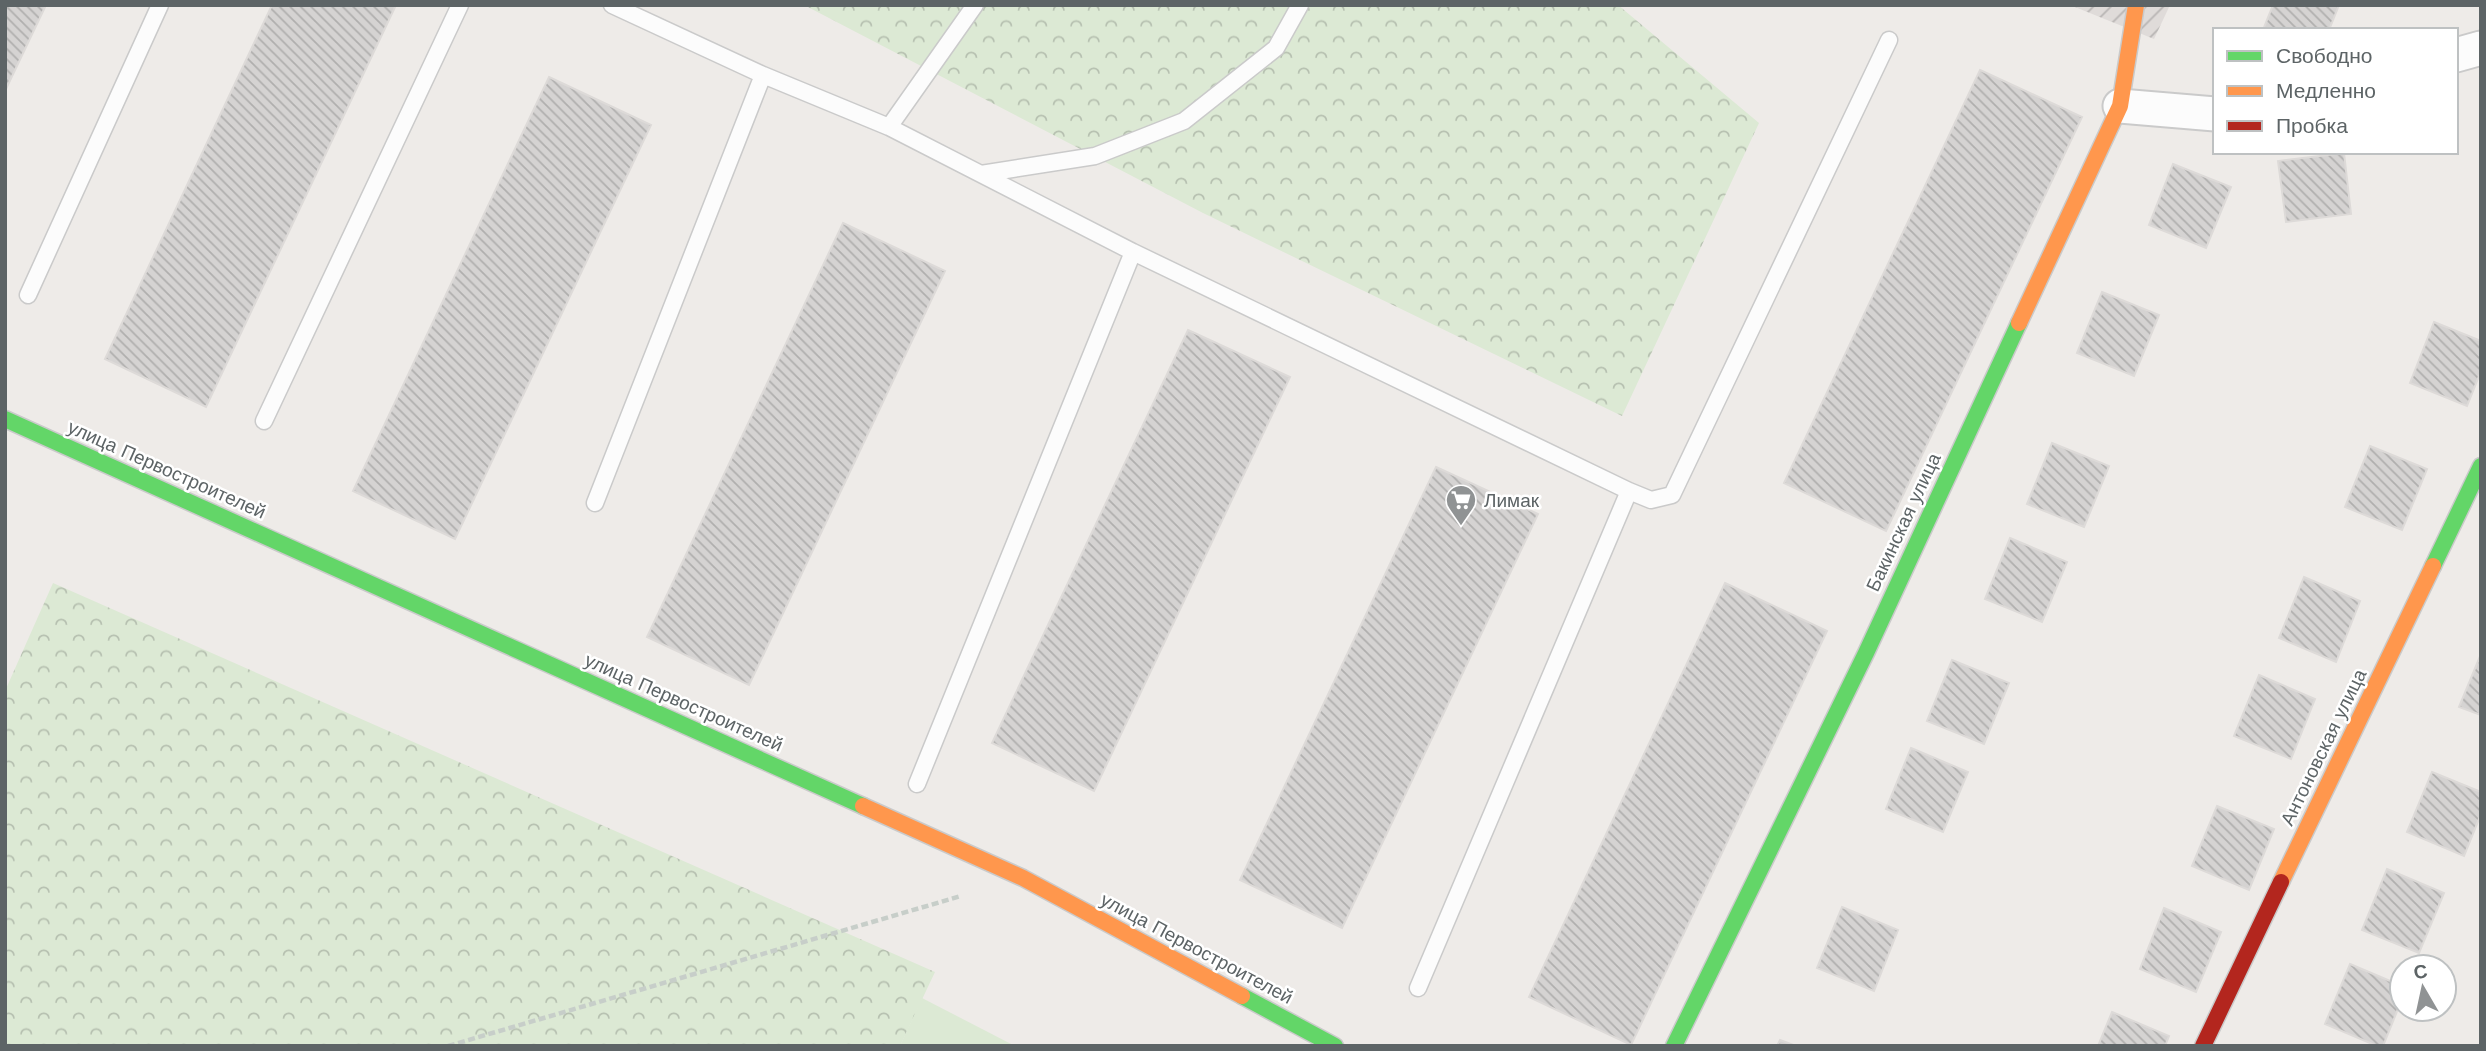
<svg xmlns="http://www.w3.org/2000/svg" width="2486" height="1051" font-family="'Work Sans',sans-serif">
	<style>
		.industrial { fill: url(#industrial-furrows) }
		.forest { fill: url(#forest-crowns) }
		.park { fill: #dce9d4 }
		.building { fill: url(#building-back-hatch); stroke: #dddad8; stroke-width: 2 }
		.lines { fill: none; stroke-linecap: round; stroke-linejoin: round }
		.lane-casing { stroke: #cacaca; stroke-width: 19 }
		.street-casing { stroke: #cacaca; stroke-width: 37 }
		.fast-casing { stroke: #cacaca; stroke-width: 19 }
		.slow-casing { stroke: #cacaca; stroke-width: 19 }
		.jam-casing { stroke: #cacaca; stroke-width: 19 }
		.path { stroke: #c7cec9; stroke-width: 4.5; stroke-dasharray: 7 3.5; stroke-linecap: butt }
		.lane { stroke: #fcfcfc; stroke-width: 16 }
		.street { stroke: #fcfcfc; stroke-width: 33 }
		.fast { stroke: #63d668; stroke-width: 16 }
		.slow { stroke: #ff974d; stroke-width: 16 }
		.jam { stroke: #b3261e; stroke-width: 16 }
		.labels { text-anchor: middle; stroke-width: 5; stroke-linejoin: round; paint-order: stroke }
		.street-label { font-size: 19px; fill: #5d6466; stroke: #fff }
		.poi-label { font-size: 19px; fill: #5d6466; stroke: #fff; text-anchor: start }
	</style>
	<defs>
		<pattern id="industrial-furrows" width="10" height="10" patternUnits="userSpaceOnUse" patternTransform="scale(1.75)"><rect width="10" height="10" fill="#dfdbd9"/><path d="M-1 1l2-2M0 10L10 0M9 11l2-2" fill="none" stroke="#b8b5b4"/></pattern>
		<pattern id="forest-crowns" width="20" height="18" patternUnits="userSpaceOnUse" patternTransform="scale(1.75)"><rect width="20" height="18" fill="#dce9d4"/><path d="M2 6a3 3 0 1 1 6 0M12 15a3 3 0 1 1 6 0" fill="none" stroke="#b6c0b0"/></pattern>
		<pattern id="building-back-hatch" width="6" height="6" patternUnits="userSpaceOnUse" patternTransform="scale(1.75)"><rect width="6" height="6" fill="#d5d3d2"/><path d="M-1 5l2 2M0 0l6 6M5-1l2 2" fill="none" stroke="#b0afae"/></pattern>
	</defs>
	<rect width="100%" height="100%" fill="#eeebe8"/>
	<!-- industrial -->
	<path class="industrial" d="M2070 5H2170L2154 39Z"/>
	<!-- forest -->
	<path class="forest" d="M804 5H1618L1759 123 1622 416 1203 213Z
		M53 583 935 972 900 1046H5V691Z"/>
	<!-- park -->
	<path class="park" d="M922 998 1015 1046H900Z"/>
	<!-- building -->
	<path class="building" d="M5 5H46L5 91Z
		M272 5H396L206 407 105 359Z
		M2273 5H2339L2329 30H2263Z
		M1980 70 2082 117 1886 531 1784 483Z
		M549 77 651 125 455 539 353 491Z
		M2344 153 2351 214 2286 222 2278 161Z
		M2173 164 2231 187 2206 248 2149 225Z
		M843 223 945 271 749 685 647 637Z
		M2102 292 2159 315 2134 376 2077 353Z
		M2434 322 2481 341V371L2467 406 2410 383Z
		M1188 330 1290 377 1094 791 992 743Z
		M2052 443 2109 466 2084 527 2027 504Z
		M2370 446 2427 469 2402 530 2345 507Z
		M1436 467 1538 514 1342 928 1240 880Z
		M2010 538 2067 562 2042 622 1985 599Z
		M2304 577 2360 601 2336 662 2279 638Z
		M1725 583 1827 631 1631 1045 1529 997Z
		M2481 654V715L2459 707Z
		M1952 660 2009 683 1984 744 1927 721Z
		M2259 675 2315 699 2291 759 2234 736Z
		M1911 748 1968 772 1943 832 1886 809Z
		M2432 772 2481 792V814L2464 856 2407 832Z
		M2217 806 2274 829 2249 890 2192 866Z
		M2387 869 2444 893 2419 953 2362 930Z
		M1842 907 1898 930 1874 991 1817 968Z
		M2164 908 2221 932 2196 992 2140 969Z
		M2350 964 2402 986V999L2383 1046H2377L2325 1024Z
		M2112 1012 2169 1036 2165 1046H2098Z
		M1780 1040 1796 1046H1777Z"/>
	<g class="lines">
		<!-- lane casing -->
		<g class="lane-casing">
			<path id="lane" d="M612 5 763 75 889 127 1133 252 1629 491 1651 500 1672 495 1889 40
				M889 127 975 5
				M981 174 1095 156 1184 121 1276 48 1300 5
				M28 295 160 5
				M264 421 460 5
				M595 503 763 75
				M917 784 1133 252
				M1418 988 1629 491"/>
		</g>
		<!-- street casing -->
		<g class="street-casing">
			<path id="street" d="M2456 55 2481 48
				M2120 106 2215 114"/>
		</g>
		<!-- fast casing -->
		<g class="fast-casing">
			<path id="fast" d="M5 419 863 806
				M2433 566 2481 466
				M1242 996 1335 1046
				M1674 1046 1866 653 2019 323"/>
		</g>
		<!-- slow casing -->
		<g class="slow-casing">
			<path id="slow" d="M2019 323 2120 106 2136 5
				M863 806 1023 878 1242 996
				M2281 882 2433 566"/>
		</g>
		<!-- jam casing -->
		<g class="jam-casing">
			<path id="jam" d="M2203 1046 2281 882"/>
		</g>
		<!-- path -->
		<path class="path" d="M448 1046 961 896"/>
		<!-- lane -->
		<use href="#lane" class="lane"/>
		<!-- street -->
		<use href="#street" class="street"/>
		<!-- fast -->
		<use href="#fast" class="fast"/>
		<!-- slow -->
		<use href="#slow" class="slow"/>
		<!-- jam -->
		<use href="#jam" class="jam"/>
	</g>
	<!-- icons -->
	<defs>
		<g id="supermarket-pin" transform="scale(1.575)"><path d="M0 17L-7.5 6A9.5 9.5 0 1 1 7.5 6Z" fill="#909394" stroke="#fff"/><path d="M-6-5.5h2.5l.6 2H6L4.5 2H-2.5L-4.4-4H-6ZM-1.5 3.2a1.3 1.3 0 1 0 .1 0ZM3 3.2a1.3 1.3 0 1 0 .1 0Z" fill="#fff"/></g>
	</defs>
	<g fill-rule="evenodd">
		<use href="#supermarket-pin" x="1461" y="500"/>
	</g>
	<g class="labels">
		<!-- street labels -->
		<g class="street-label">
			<text transform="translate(167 469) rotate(24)" y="7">улица Первостроителей</text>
			<text transform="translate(1903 522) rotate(-65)" y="7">Бакинская улица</text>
			<text transform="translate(684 702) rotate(24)" y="7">улица Первостроителей</text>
			<text transform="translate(2323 747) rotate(-64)" y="7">Антоновская улица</text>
			<text transform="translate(1197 948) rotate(28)" y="7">улица Первостроителей</text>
		</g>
		<!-- poi labels -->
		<g class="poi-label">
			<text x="1484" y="507">Лимак</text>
		</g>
	</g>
	<!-- border -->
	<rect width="2486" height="1051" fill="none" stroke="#5d6466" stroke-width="14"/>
	<!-- legend -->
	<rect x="2213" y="28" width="245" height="126" fill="#ffffff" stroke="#bec1c2" stroke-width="2"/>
	<rect x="2227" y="51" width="35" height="10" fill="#63d668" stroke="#bec1c2" stroke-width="2"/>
	<text x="2276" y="63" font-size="21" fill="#5d6466">Свободно</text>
	<rect x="2227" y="86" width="35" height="10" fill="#ff974d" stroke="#bec1c2" stroke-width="2"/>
	<text x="2276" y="98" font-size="21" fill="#5d6466">Медленно</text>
	<rect x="2227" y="121" width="35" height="10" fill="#b3261e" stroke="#bec1c2" stroke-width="2"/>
	<text x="2276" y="133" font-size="21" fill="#5d6466">Пробка</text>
	<!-- north arrow -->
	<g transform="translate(2423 988) rotate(351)"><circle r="33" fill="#ffffff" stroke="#bec1c2" stroke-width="2"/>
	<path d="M0-5L12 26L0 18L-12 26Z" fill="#909394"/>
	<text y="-10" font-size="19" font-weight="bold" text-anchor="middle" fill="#5d6466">С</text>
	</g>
</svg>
